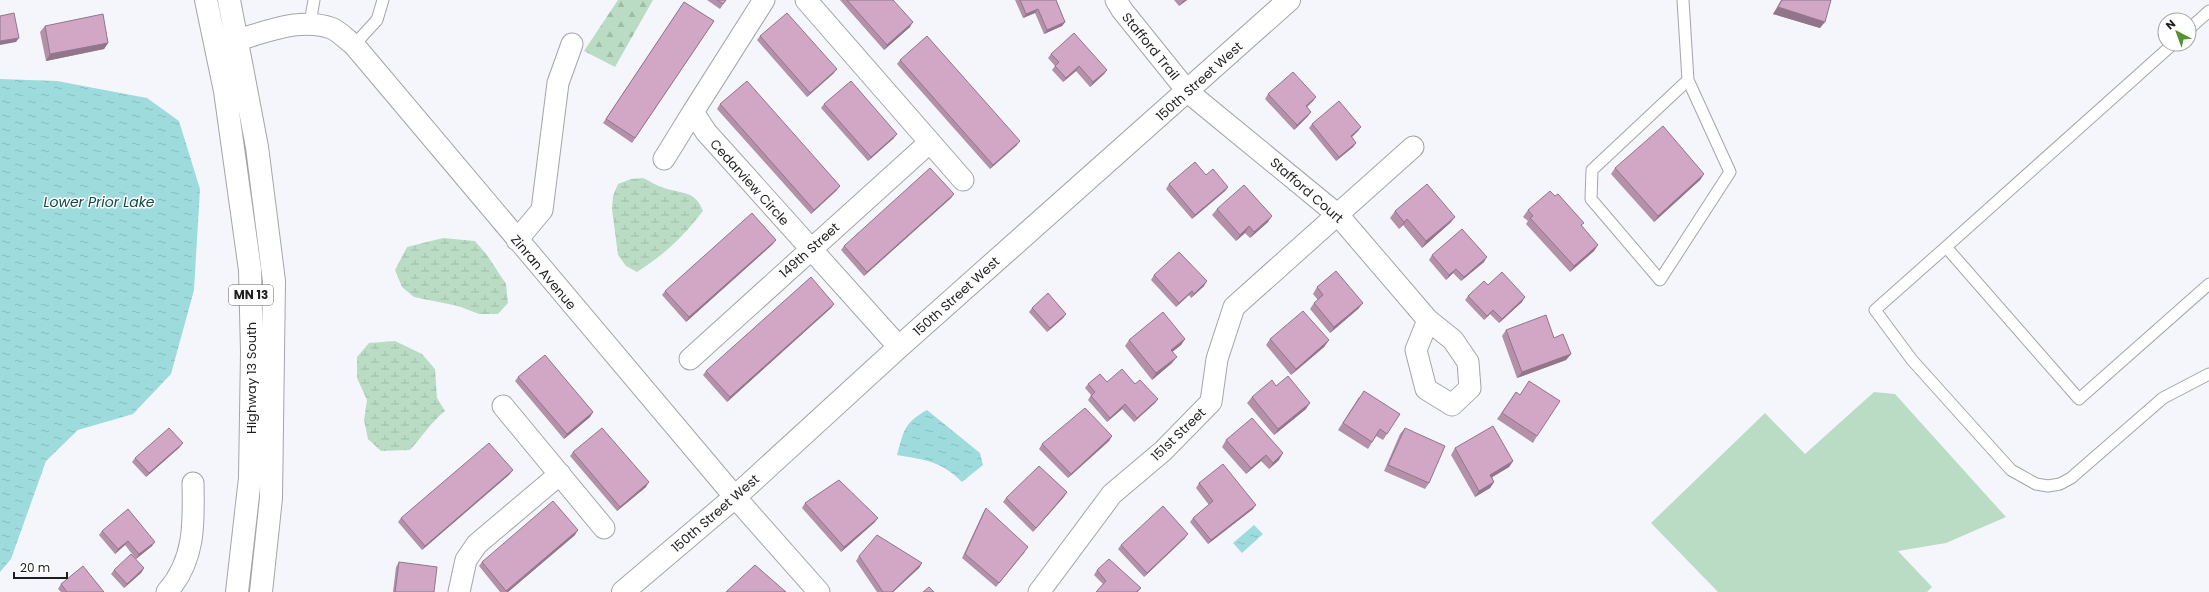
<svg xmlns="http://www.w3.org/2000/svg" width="2209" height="592" font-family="Poppins,sans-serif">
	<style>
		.forest { fill: url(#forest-firs) }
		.wetland { fill: url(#wetland-marsh) }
		.pitch { fill: #badcc4 }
		.water { fill: url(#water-ripples) }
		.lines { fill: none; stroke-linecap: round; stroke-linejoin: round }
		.service-casing { stroke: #a4a5aa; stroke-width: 13 }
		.minor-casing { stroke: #a4a5aa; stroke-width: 23 }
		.tertiary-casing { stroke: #a4a5aa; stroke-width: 24 }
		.primary-casing { stroke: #a4a5aa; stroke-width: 24 }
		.service { stroke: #fff; stroke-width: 11 }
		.minor { stroke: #fff; stroke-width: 21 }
		.tertiary { stroke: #fff; stroke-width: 22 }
		.primary { stroke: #fff; stroke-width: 22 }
		.wall { fill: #b490a9 }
		.shaded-wall { fill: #92758a }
		.building { fill: #d1a7c5; stroke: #92758a }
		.labels { text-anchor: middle; stroke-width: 3; stroke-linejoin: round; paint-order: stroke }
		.shield { fill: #fff; stroke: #626263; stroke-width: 1 }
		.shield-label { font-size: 12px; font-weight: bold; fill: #1e1e20 }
		.street-label { font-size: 13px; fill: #1e1e20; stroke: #fff }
		.water-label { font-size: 14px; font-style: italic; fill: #104749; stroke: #fff }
	</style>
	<defs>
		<pattern id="forest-firs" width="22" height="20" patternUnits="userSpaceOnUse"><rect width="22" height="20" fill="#badcc4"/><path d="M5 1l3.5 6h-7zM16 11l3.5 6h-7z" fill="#9fbca8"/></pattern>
		<pattern id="wetland-marsh" width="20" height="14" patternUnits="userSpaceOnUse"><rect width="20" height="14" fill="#badcc4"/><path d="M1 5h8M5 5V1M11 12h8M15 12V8" fill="none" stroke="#9fbca8"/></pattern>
		<pattern id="water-ripples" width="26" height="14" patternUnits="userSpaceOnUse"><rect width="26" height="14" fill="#9edbdd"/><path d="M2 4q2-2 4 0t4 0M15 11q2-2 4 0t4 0" fill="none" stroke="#88bcbd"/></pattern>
	</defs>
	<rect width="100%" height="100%" fill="#f5f6fc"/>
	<!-- forest -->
	<path class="forest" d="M618 0H653L615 67 584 51Z"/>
	<!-- wetland -->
	<path class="wetland" d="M643 178C650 181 657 186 664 188 682 194 695 190 703 211 682 238 665 254 637 272L626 266 618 255 612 209 613 196 618 184 631 179Z
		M443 238 475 241 487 255 506 284 508 303 498 314H479L458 306 414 297 402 287 395 270 407 247Z
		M395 341 422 354 435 369 437 398 445 411C431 422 422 437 410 450L381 451 368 439 364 420 367 400 357 378V357L369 343Z"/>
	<!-- pitch -->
	<path class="pitch" d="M1874 392 1895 394 2006 517 1946 543 1898 551 1932 587 1927 592H1718L1651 523 1765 413 1805 454Z"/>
	<!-- water -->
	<path class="water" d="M0 79 57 81 147 98 179 121 200 189 194 290 171 374 133 414 78 430 46 461 11 559 0 572Z
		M927 410 980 453 983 465 962 482C941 461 926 460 897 455 904 430 904 423 927 410Z
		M1254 525 1263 534 1242 553 1233 543Z"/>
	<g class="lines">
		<!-- service casing -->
		<g class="service-casing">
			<path id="service" d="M1683 0 1688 80 1730 172 1660 280 1591 199 1592 170 1688 80
				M310 23 314 0
				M2189 29 2209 11
				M2173 44 1946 247 2079 399 2209 284
				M354 45 377 20 383 0
				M1946 247 1875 310 1912 360 2011 470 2036 484 2048 486 2060 484 2071 478 2163 398 2209 374"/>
		</g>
		<!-- minor casing -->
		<g class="minor-casing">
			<path id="minor" d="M764 0 693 112 706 132 724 152 899 347
				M806 0 963 180
				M1116 0 1122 10 1188 92 1338 215 1428 320 1416 350 1426 389 1452 405 1470 388 1468 362 1453 340 1428 320
				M237 40C267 32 300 17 331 28 339 31 347 40 354 45L735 497 819 592
				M664 159 693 112
				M517 240 542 210 558 83 572 44
				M690 359 930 142
				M503 406 604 528
				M167 592C195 560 194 524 193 483
				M459 592 466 560 477 544 560 474
				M1039 592 1112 494 1163 451 1211 402 1217 359 1234 307 1413 147"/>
		</g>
		<!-- tertiary casing -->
		<g class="tertiary-casing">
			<path id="tertiary" d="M623 592 735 497 899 347 1289 0"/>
		</g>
		<!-- primary casing -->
		<g class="primary-casing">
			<path id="primary" d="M206 0 225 91 250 270 252 352 250 478 237 592
				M229 0 257 147 274 281 271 498 261 592"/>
		</g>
		<!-- service -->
		<use href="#service" class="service"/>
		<!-- minor -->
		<use href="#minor" class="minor"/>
		<!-- tertiary -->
		<use href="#tertiary" class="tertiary"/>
		<!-- primary -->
		<use href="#primary" class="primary"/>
	</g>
	<!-- wall -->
	<path class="wall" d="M707 0H726L720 9Z
		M840 0H893L910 27 884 50Z
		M1015 0H1056L1065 22 1062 26 1044 34 1035 13 1023 18Z
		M1174 0H1187L1179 6Z
		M1781 0H1831L1820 28 1773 14Z
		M684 2 714 21 632 143 603 123Z
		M45 26 108 43 104 49 46 61 40 32Z
		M760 36 834 73 807 97 757 40Z
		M1051 54 1107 70 1104 74 1090 87 1076 71 1063 82 1052 70 1055 66 1048 58Z
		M900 60 1017 145 990 169 897 64Z
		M1268 94 1316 97 1313 101 1307 107 1311 112 1308 116 1294 130 1265 99Z
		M720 104 837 190 811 214 717 109Z
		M824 104 894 138 868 161 821 108Z
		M1312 124 1361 127 1358 131 1351 137 1356 143 1353 147 1336 161 1309 128Z
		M1615 168 1704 174 1700 180 1654 222 1611 174Z
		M1206 175 1228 187 1225 191 1192 219 1166 189 1169 184Z
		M954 194 951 198 864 276 841 250 844 246Z
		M1217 209 1268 222 1250 238 1245 233 1236 241 1212 215Z
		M1528 210 1598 245 1594 251 1570 272 1526 224 1528 221 1523 217Z
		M1395 211 1455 217 1450 223 1422 248 1403 225 1399 229 1390 218Z
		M773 244 686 322 662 295 665 291Z
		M1432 255 1484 262 1461 281 1453 273 1446 280 1429 260Z
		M1154 275 1204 286 1191 298 1189 295 1176 307 1151 280Z
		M1488 285 1522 302 1499 323 1490 314 1484 320 1465 300 1468 296Z
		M1317 287 1363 303 1358 309 1330 333 1310 309 1314 303 1318 300 1313 294Z
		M834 304 831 308 727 402 703 375 706 371Z
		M1032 308 1066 314 1063 318 1047 332 1029 312Z
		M1506 330 1554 338 1571 354 1566 360 1517 378 1502 336Z
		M1185 339 1181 345 1172 352V363L1152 380 1125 346 1129 340Z
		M1270 339 1329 340 1324 347 1291 375 1266 345Z
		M518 377 593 412 590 417 564 439 515 381Z
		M1107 382 1135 384 1158 399 1155 403 1134 422 1122 409 1107 422 1088 400 1091 395 1085 388 1088 384Z
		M1276 386 1306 409 1274 435 1247 403 1252 397Z
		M1516 392 1537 436 1533 443 1497 419Z
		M1359 397 1387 434 1383 440 1376 436 1368 449 1338 430Z
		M1405 428 1429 483 1425 489 1384 471 1400 434Z
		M1112 436 1109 441 1068 478 1039 449 1042 444Z
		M1226 440 1279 460 1269 469 1261 461 1246 474 1222 447Z
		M180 447 146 477 132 462 135 458Z
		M1455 448 1513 461 1509 467 1492 477 1494 482 1490 488 1475 497 1451 455Z
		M573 452 646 487 617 511 570 456Z
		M510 474 422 550 398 522 401 518Z
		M1199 483 1253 509 1208 544 1190 522 1193 518 1209 505 1196 488Z
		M1067 492 1033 532 1003 502 1006 498Z
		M805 503 875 522 841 552 802 508Z
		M986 508 1025 552 996 587 962 558 983 513Z
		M102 531 152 546 136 559 125 545 115 554 99 535Z
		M575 535 508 592H500L479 566 482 562Z
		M1185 538 1144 577 1118 549 1121 545Z
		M859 556 922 563 919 568 893 592H877L856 561Z
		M399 562 434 592H393L396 567Z
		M144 568 141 573 124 588 111 574 114 570Z
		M1097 570 1141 588 1138 592H1096L1103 584 1094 575Z
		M61 584 104 592H61L58 589Z"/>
	<!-- shaded-wall -->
	<path class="shaded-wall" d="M1185 0H1187L1179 6 1182 2Z
		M1778 7 1825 22 1820 28 1773 14Z
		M1038 9 1035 13 1023 18 1026 14Z
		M913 22 910 27 884 50 887 45Z
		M1065 22 1062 26 1044 34 1047 30Z
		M19 38 16 42 0 45V41Z
		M108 43 104 49 46 61 50 54Z
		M1079 66 1076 71 1063 82 1066 78Z
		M837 69 834 73 807 97 810 93Z
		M1107 70 1104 74 1090 87 1093 82Z
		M1316 97 1313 101 1303 110 1306 106Z
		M1311 112 1308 116 1294 130 1297 125Z
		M1361 127 1358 131 1348 141 1351 136Z
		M897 134 894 138 868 161 871 157Z
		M1020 141 1017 145 990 169 993 165Z
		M1356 143 1353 147 1336 161 1339 157Z
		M1704 174 1700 180 1654 222 1658 216Z
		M840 186 837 190 811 214 814 210Z
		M1228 187 1225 191 1192 219 1195 215Z
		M954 194 951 198 864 276 867 272Z
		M1272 216 1268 222 1250 238 1254 232Z
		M1455 217 1450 223 1422 248 1426 241Z
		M1407 219 1403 225 1399 229 1404 222Z
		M1249 226 1245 233 1236 241 1240 235Z
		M776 240 773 244 686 322 689 317Z
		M1598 245 1594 251 1570 272 1574 266Z
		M1487 257 1484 262 1461 281 1464 277Z
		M1456 269 1453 273 1446 280 1449 275Z
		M1207 281 1204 286 1191 298 1194 294Z
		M1192 291 1189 295 1176 307 1179 303Z
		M1525 297 1522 302 1499 323 1502 319Z
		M1363 303 1358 309 1330 333 1334 327Z
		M834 304 831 308 727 402 730 397Z
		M1493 310 1490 314 1484 320 1487 316Z
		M1066 314 1063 318 1047 332 1050 328Z
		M1185 339 1181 345 1167 356 1171 350Z
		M1329 340 1324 347 1291 375 1296 369Z
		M1571 354 1566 360 1517 378 1522 372Z
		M1177 357 1172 363 1152 380 1156 373Z
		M1158 399 1155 403 1134 422 1137 418Z
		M1310 403 1306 409 1274 435 1278 429Z
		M1125 404 1122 409 1107 422 1110 418Z
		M593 412 590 417 564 439 567 434Z
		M1112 436 1109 441 1068 478 1071 474Z
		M183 443 180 447 146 477 149 473Z
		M1283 453 1279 460 1269 469 1273 463Z
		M1266 455 1261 461 1246 474 1251 468Z
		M1513 461 1509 467 1486 481 1490 475Z
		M513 470 510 474 422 550 425 546Z
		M649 482 646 487 617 511 620 507Z
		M1494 482 1490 488 1475 497 1479 491Z
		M1067 492 1064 497 1033 532 1036 528Z
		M1256 505 1253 509 1208 544 1211 540Z
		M878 518 875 522 841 552 844 547Z
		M578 530 575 535 508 592H506Z
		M1188 534 1185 538 1144 577 1147 573Z
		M128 541 125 545 115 554 118 549Z
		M155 542 152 546 136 559 139 554Z
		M922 563 919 568 893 592H892Z
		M144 568 141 573 124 588 127 584Z"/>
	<!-- building -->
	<path class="building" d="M717 0H726L723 4Z
		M847 0H893L913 22 887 45Z
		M1020 0H1056L1065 22 1047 30 1038 9 1026 14Z
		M1782 0H1831L1825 22 1778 7Z
		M684 2 714 21 635 138 606 119Z
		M14 13 19 38 0 41V16Z
		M787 13 837 69 810 93 760 36Z
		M103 14 108 43 50 54 45 26Z
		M1074 33 1107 70 1093 82 1079 66 1066 78 1055 66 1059 62 1051 54Z
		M927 36 1020 141 993 165 900 60Z
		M1293 72 1316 97 1306 106 1311 112 1297 125 1268 94Z
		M747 81 840 186 814 210 720 104Z
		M851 81 897 134 871 157 824 104Z
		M1339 101 1361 127 1351 136 1356 143 1339 157 1312 124Z
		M1663 126 1704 174 1658 216 1615 168Z
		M1195 162 1206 175 1213 169 1228 187 1195 215 1169 184Z
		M930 168 954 194 867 272 844 246Z
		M1427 184 1455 217 1426 241 1407 219 1404 222 1395 211Z
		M1244 185 1272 216 1254 232 1249 226 1240 235 1217 209Z
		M1550 191 1555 196 1558 194 1584 223 1581 225 1598 245 1574 266 1530 218 1533 216 1528 210Z
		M752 213 776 240 689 317 665 291Z
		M1462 229 1487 257 1464 277 1456 269 1449 275 1432 255Z
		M1179 252 1207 281 1194 294 1192 291 1179 303 1154 275Z
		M1336 271 1363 303 1334 327 1314 303 1323 295 1317 287Z
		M1502 272 1525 297 1502 319 1493 310 1487 316 1468 296 1484 281 1488 285Z
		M811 277 834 304 730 397 706 371Z
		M1048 293 1066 314 1050 328 1032 308Z
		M1303 311 1329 340 1296 369 1270 339Z
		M1163 312 1185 339 1171 350 1177 357 1156 373 1129 340Z
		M1546 315 1554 338 1563 334 1571 354 1522 372 1506 330Z
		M545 355 593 412 567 434 518 377Z
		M1122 369 1135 384 1140 380 1158 399 1137 418 1125 404 1110 418 1091 396 1095 392 1088 384 1100 374 1107 382Z
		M1288 376 1310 403 1278 429 1252 397 1272 380 1276 386Z
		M1529 381 1560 401 1537 436 1502 413 1516 392 1520 395Z
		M1364 391 1400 414 1387 434 1380 429 1372 442 1343 423Z
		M1085 408 1112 436 1071 474 1042 444Z
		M1252 418 1283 453 1273 463 1266 455 1251 468 1226 440Z
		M1493 426 1513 461 1490 475 1494 482 1479 491 1455 448Z
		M169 428 183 443 149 473 135 458Z
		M602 428 649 482 620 507 573 452Z
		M1405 428 1445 446 1429 483 1388 465Z
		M489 443 513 470 425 546 401 518Z
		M1223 464 1256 505 1211 540 1193 518 1213 501 1199 483Z
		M1039 466 1067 492 1036 528 1006 498Z
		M839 480 878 518 844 547 805 503Z
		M553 501 578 530 506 591 482 562Z
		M1163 506 1188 534 1147 573 1121 545Z
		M986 508 1028 547 999 583 965 554Z
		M128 509 155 542 139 554 128 541 118 549 102 531Z
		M877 535 922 563 892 592H883L859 556Z
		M131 554 144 568 127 584 114 570Z
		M1109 559 1141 588 1136 592H1096L1106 581 1097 570Z
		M399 562 437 567 434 592H395Z
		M755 565 786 592H726Z
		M83 566 104 592H67L61 584Z
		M929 587 934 592H923Z"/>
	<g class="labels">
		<!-- shield labels -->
		<rect class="shield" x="229" y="285" width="44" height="20" rx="3"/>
		<g class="shield-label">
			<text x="251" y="299">MN 13</text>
		</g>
		<!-- street labels -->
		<g class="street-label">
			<text transform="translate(1151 46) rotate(51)" y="5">Stafford Trail</text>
			<text transform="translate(1199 81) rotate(-42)" y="5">150th Street West</text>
			<text transform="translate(750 182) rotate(48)" y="5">Cedarview Circle</text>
			<text transform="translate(1307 190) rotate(41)" y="5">Stafford Court</text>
			<text transform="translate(809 250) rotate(-42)" y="5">149th Street</text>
			<text transform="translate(544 272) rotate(50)" y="5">Zinran Avenue</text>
			<text transform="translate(956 296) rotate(-42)" y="5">150th Street West</text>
			<text transform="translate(251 378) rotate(-90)" y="5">Highway 13 South</text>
			<text transform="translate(1178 434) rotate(-44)" y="5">151st Street</text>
			<text transform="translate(715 513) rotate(-41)" y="5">150th Street West</text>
		</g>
		<!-- water labels -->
		<g class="water-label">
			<text x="99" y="207">Lower Prior Lake</text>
		</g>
	</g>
	<!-- north arrow -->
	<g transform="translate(2177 32) rotate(319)"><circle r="19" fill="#ffffff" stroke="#a5a5a6"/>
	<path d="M0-3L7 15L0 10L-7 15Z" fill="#569231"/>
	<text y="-6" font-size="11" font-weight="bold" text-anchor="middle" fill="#1e1e20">N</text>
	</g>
	<!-- scale -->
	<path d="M14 572v6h53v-6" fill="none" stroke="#1e1e20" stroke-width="2"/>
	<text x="20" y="572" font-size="12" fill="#1e1e20" stroke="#ffffff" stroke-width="3" paint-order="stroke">20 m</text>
</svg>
